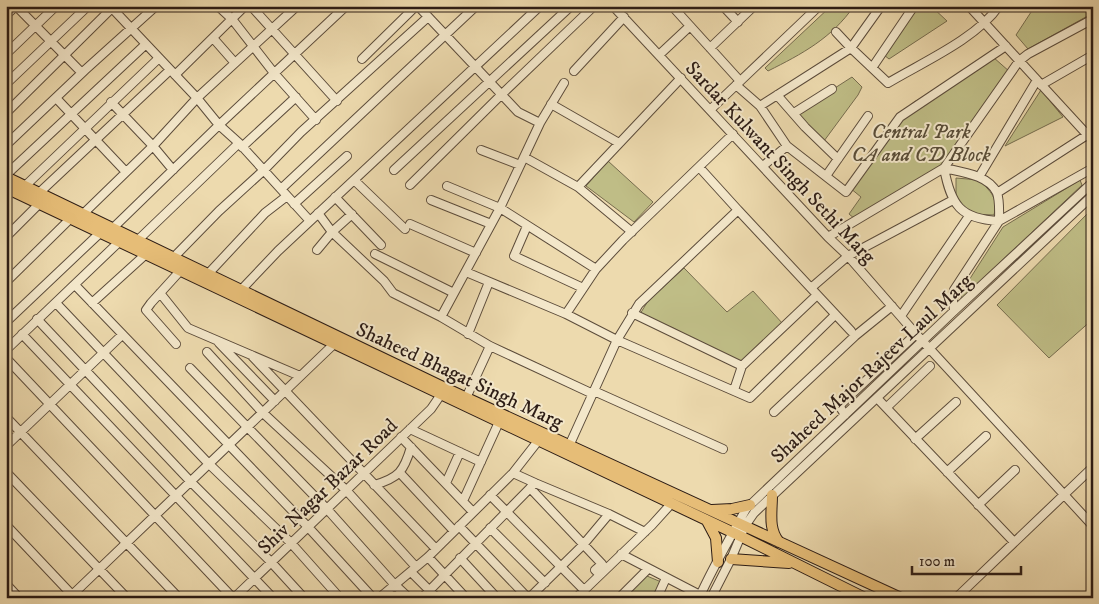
<svg xmlns="http://www.w3.org/2000/svg" width="1099" height="604" font-family="'IM FELL DW Pica',serif">
	<style>
		.green { fill: #bfbd86; stroke: #766c4e }
		.lines { fill: none; stroke-linecap: round; stroke-linejoin: round }
		.minor-casing { stroke: #5c4c3b; stroke-width: 10 }
		.major-casing { stroke: #2c1c15; stroke-width: 12 }
		.minor { stroke: #f3e7ca; stroke-width: 8 }
		.major { stroke: #e6bd77; stroke-width: 10 }
		.labels { text-anchor: middle; stroke-width: 4; stroke-linejoin: round; paint-order: stroke }
		.park-label { font-size: 20px; font-style: italic; fill: #584c37; stroke: #f3e7ca }
		.street-label { font-size: 20px; fill: #2c1c15; stroke: #f3e7ca }
	</style>
	<rect width="100%" height="100%" fill="#eddaae"/>
	<filter id="stains"><feTurbulence type="fractalNoise" baseFrequency=".004" numOctaves="4"/><feColorMatrix values="0 0 0 0 .2 0 0 0 0 .09 0 0 0 0 .02 0 0 0 .5 -.17"/></filter>
	<radialGradient id="worn" r=".72"><stop offset=".6" stop-color="#630" stop-opacity="0"/><stop offset="1" stop-color="#630" stop-opacity=".3"/></radialGradient>
	<!-- green -->
	<path class="green" d="M831 6H854C832 38 802 54 768 71L765 68Z
		M912 6H931L947 21 889 59 884 55Z
		M1035 6H1093V13L1028 49 1016 35Z
		M993 57 1010 72 945 169 855 219 849 214 861 197 850 188 898 116 914 102Z
		M852 77 862 87 858 95 824 141 796 113Z
		M1041 90 1063 117 1005 146Z
		M608 161 653 202 634 222 586 186Z
		M956 178 979 180C991 192 998 197 994 215L970 214 956 198Z
		M1080 180 1082 185 961 299 962 291 1003 227Z
		M1093 208V319L1049 358 997 305Z
		M684 268 727 312 753 291 783 324 743 365 673 328 640 314 648 301Z
		M647 576 666 584 659 598H623Z"/>
	<g class="lines">
		<!-- minor casing -->
		<g class="minor-casing">
			<path id="minor" d="M16 6 82 73
				M110 6 197 98 219 125 239 143 310 221
				M218 6 232 19 274 73 316 120
				M251 6 337 101
				M418 6 518 112 540 123
				M613 6 828 237 848 256 916 334 1093 526
				M672 6 740 81
				M723 6 738 22
				M969 6 1093 141
				M6 15 16 6
				M836 32 851 48 888 83C923 62 976 39 999 6
				M213 38 235 63
				M710 48 754 6
				M6 54 56 6
				M659 55 690 26
				M362 59 416 6
				M872 68 914 6
				M574 71 624 17
				M175 75 245 6
				M6 84 88 6
				M736 85 760 106 851 48 881 6
				M1041 85 1093 55
				M777 95 805 127 838 159
				M56 98 126 172
				M111 102 153 146 173 170
				M551 104 619 143
				M760 106 787 146 763 166
				M711 109 819 6
				M6 113 114 6
				M794 113 832 89
				M733 134 623 240 596 269 566 314 617 340 750 398 835 315
				M6 145 85 70 156 6
				M787 146 846 192 900 117 1006 46
				M242 147 296 97
				M481 150 520 165
				M524 157 578 187 632 232
				M944 168C961 172 989 175 997 193 1000 201 999 213 999 221 960 219 951 205 944 168Z
				M394 170 571 6
				M6 175 146 44
				M826 176 868 116
				M979 177 1037 80
				M354 180 405 229
				M410 185 501 95 594 6
				M25 186 159 58
				M447 186 500 208 596 269
				M578 187 681 78
				M281 189 476 6
				M39 193 170 70
				M997 193 1087 135 1093 127
				M335 197 381 245
				M431 200 491 224
				M294 204 347 156
				M738 210 851 331
				M318 213 332 232 384 281 393 293 441 317 490 346 593 394
				M83 214 153 146 197 98 297 6
				M410 224 476 253
				M527 226 514 256 583 288
				M113 228 219 125 346 6
				M6 237 40 203
				M828 237 944 168 1019 61 1028 54 1093 19
				M138 240 239 143
				M317 250 332 232 352 214
				M375 254 454 293
				M174 257 219 211 264 170 301 132 428 17
				M466 272 566 314
				M208 274 265 213 287 196
				M6 282 71 218
				M75 285 308 527 373 598
				M811 288 848 256 953 200
				M241 290 278 251 540 6
				M160 293 188 328 300 376
				M56 303 208 463 291 543 340 598
				M92 303 146 254
				M954 311 953 301 954 290 999 221 1093 168
				M632 313 742 366
				M901 316 969 216
				M441 317 500 208 540 123 564 83
				M37 319 190 481 271 562 304 598
				M6 322 101 232
				M22 334 273 598
				M468 334 489 282
				M219 343 275 401
				M176 344 146 310 151 303 181 270
				M6 350 120 241
				M207 352 262 412 346 490 416 567
				M251 355 436 549
				M6 358 233 598
				M190 368 327 509 394 584 409 598
				M734 390 742 366 817 295
				M594 391 723 449
				M466 398 490 346
				M877 398 1014 542
				M887 407 930 366
				M774 412 855 336 892 306
				M845 415 840 407 842 403 916 334
				M6 417 179 598
				M410 429 481 462
				M401 437 473 512
				M915 439 956 402
				M6 446 122 335
				M569 446 617 340 639 304 738 210 699 167
				M6 472 127 598
				M947 472 986 436
				M400 473 454 531
				M446 483 460 452
				M535 483 609 514 645 532
				M374 485C399 478 404 471 411 447
				M530 488 602 564 595 570 600 575
				M490 495 584 590
				M463 501 499 422
				M978 505 1015 470
				M6 525 75 598
				M459 526 528 598
				M490 528 545 583
				M621 554 700 595
				M428 557 466 598
				M460 558 497 598
				M411 572 437 598
				M6 584 19 598
				M69 598 334 344
				M234 598 431 409 444 390
				M379 598 428 557 513 473 538 441
				M422 598 535 483 513 473
				M529 598 583 545 609 514
				M576 598 652 525 671 504
				M619 598 648 569
				M657 598 666 578
				M699 598C713 567 730 538 746 509L954 311 1093 182
				M711 598 731 559 745 526 754 513 1093 195
				M956 598 1093 467"/>
		</g>
		<!-- major casing -->
		<g class="major-casing">
			<path id="major" d="M6 177 445 388 901 598
				M6 188 734 533 865 598
				M772 495C772 512 768 529 779 542
				M712 510 732 509 750 505
				M707 521 716 538 718 562
				M731 559 789 563"/>
		</g>
		<!-- minor -->
		<use href="#minor" class="minor"/>
		<!-- major -->
		<use href="#major" class="major"/>
	</g>
	<g class="labels">
		<!-- park labels -->
		<g class="park-label">
			<text x="921" y="138">Central Park<tspan x="921" dy="23">CA and CD Block</tspan></text>
		</g>
		<!-- street labels -->
		<g class="street-label">
			<text transform="translate(781 162) rotate(47)" y="7">Sardar Kulwant Singh Sethi Marg</text>
			<text transform="translate(871 368) rotate(-43)" y="7">Shaheed Major Rajeev Laul Marg</text>
			<text transform="translate(460 375) rotate(25)" y="7">Shaheed Bhagat Singh Marg</text>
			<text transform="translate(327 486) rotate(-44)" y="7">Shiv Nagar Bazar Road</text>
		</g>
	</g>
	<!-- margin -->
	<rect width="1099" height="604" fill="none" stroke="#eddaae" stroke-width="25"/>
	<rect x="8" y="8" width="1084" height="589" fill="none" stroke="#2c1c15" stroke-width="2.5"/>
	<rect x="12" y="12" width="1074" height="579" fill="none" stroke="#2c1c15"/>
	<!-- scale -->
	<path d="M912 566v8h109v-8" fill="none" stroke="#2c1c15" stroke-width="2.5"/>
	<text x="919" y="566" font-size="15" fill="#2c1c15" stroke="#f3e7ca" stroke-width="4" paint-order="stroke">100 m</text>
	<rect width="100%" height="100%" filter="url(#stains)"/>
	<rect width="100%" height="100%" fill="url(#worn)"/>
</svg>
